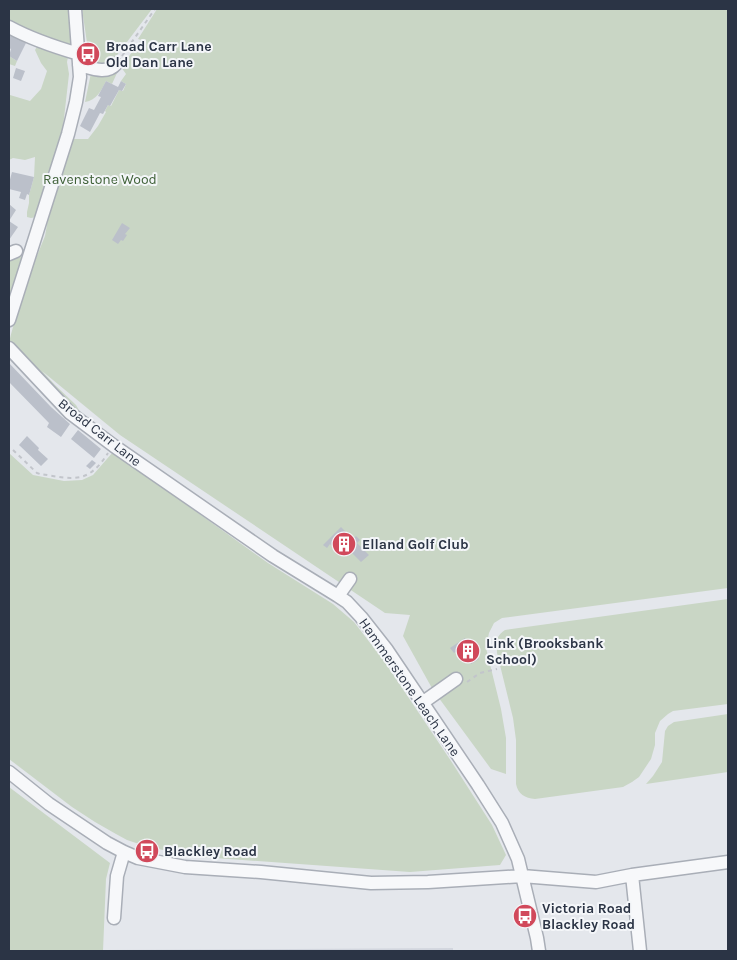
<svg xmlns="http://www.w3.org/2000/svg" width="737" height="960" font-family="Karla,sans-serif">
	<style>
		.built { fill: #d2d6de }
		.green { fill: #c9d6c5 }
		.building { fill: #bbc0ca }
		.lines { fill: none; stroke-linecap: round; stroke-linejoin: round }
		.minor-casing { stroke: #a9aeb7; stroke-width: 15 }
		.path { stroke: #c2c5cb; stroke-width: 2; stroke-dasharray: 4 4; stroke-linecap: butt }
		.minor { stroke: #f7f8fa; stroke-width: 12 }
		.labels { text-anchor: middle; stroke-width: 4; stroke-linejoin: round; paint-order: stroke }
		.poi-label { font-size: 14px; font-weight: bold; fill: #2b3445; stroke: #f4f6f9; text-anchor: start }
		.park-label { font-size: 14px; fill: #3f6138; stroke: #f4f6f9 }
		.street-label { font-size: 14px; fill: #2b3445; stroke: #f4f6f9 }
	</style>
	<rect width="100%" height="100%" fill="#e4e7ec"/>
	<!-- built -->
	<path class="built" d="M453 948V951H103V950Z"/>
	<!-- green -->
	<path class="green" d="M9 9H69L73 47H70L67 62 69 74 62 136 36 217 31 218 27 217V212L29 203V195L34 177 35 157 25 160 13 158 9 160V56L17 61 15 66 9 64 10 95 30 101 41 89 47 71 41 63 35 50 42 38 9 23Z
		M82 9H152L108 67 90 63Z
		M157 9H728V588L510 617 502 618 494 623 489 633 486 648 501 709 506 738V774L491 769 433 690 403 636 410 615 385 613 120 435 42 371 55 385 76 405 80 412V417L9 342 22 293 45 236 51 202 70 139H88L98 126 106 112 105 111 108 105 111 106 119 90 123 91 126 84 121 81 126 74 121 67 141 40 138 39Z
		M117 71V73L112 84 106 81C101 91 97 100 85 102L91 73Z
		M21 254V259L9 309V257Z
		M113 452 268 563 333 604 354 622 384 661 451 761 492 825 506 855 500 865 410 872 188 856 142 845 127 840 116 834 95 822 72 807 9 759V453L33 475 64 481 82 480 93 475Z
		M728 599V704L673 711 668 714 660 721 655 733V745L651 759 639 777 632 782 623 787 535 799C525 798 518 794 516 784V740L513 718 497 653C497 641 495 637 505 630Z
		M728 714V772L646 784 653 776 662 762 665 731 668 726 674 722Z
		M9 787 110 863 106 879 103 951H9Z"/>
	<!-- building -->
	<path class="building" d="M9 32 26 43 17 61 9 56 11 49 9 48Z
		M16 68 25 71 21 81 13 78Z
		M106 81 118 87 121 81 126 84 122 91 119 90 110 106 108 105 103 114 100 113 90 132 80 126 89 108 94 110 101 97 98 96Z
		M12 172 34 177 29 195 27 194 25 200 19 198 21 192 9 189V183Z
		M9 204 16 210 9 221 18 227 9 240Z
		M122 223 130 228 125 234 127 235 123 241 121 240 118 244 112 240Z
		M9 363 51 407 70 424 61 437 47 427 49 423 9 382Z
		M78 430 101 449 94 458 71 439Z
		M27 436 39 448 38 450 48 459 41 466 19 445Z
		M92 460 96 463 90 469 86 466Z
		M341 527 353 539 356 536 360 540 357 543 369 555 361 562 348 549 341 555 330 544 327 548 323 545Z
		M465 638 479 659 471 664 461 649 454 653 450 648Z"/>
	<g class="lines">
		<!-- minor casing -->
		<g class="minor-casing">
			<path id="minor" d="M9 27C31 39 55 47 79 54
				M79 65C91 68 107 75 116 64
				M9 254 16 251
				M9 320 68 134 76 102 80 77 75 9
				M9 348 70 413 114 446 273 556 338 596 347 602 361 617 387 650 478 785 502 823 518 859 537 938 539 951
				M338 596 350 579
				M422 703 456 679
				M9 772 49 804 107 843 124 852 138 858 185 867 261 872 371 883 428 882 522 876 596 882 632 875 728 862
				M632 875 640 951
				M114 918 117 876 124 852"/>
		</g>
		<!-- path -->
		<path class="path" d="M122 56 155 9
			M13 450 37 473 40 474C57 476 80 484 95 469 100 465 104 459 108 453
			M467 682 480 673 497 669"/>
		<!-- minor -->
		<use href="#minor" class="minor"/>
	</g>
	<!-- icons -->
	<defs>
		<g id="bus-disc" transform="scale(1.25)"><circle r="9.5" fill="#d1495b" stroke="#f4f6f9"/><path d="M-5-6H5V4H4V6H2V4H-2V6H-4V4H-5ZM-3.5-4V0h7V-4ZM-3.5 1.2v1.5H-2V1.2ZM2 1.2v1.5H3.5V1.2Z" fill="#fff"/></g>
		<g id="building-disc" transform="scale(1.25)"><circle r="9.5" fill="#d1495b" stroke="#f4f6f9"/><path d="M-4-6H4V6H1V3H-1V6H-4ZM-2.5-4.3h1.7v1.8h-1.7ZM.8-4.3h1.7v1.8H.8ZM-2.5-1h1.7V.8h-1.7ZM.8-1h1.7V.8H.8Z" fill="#fff"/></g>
	</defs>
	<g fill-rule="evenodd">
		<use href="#bus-disc" x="88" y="54"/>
		<use href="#building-disc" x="344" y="544"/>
		<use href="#building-disc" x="468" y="651"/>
		<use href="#bus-disc" x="147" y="851"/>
		<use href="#bus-disc" x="525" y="916"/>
	</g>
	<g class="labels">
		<!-- poi labels -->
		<g class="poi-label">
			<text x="106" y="51">Broad Carr Lane<tspan x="106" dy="16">Old Dan Lane</tspan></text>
			<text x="362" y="549">Elland Golf Club</text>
			<text x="486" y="648">Link (Brooksbank<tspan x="486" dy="16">School)</tspan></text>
			<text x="164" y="856">Blackley Road</text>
			<text x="542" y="913">Victoria Road<tspan x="542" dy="16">Blackley Road</tspan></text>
		</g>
		<!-- park labels -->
		<g class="park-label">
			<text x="100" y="184">Ravenstone Wood</text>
		</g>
		<!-- street labels -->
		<g class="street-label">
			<text transform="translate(100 432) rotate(38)" y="5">Broad Carr Lane</text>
			<text transform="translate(410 687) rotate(55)" y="5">Hammerstone Leach Lane</text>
		</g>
	</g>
	<!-- border -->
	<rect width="737" height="960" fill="none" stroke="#2b3445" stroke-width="20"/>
</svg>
